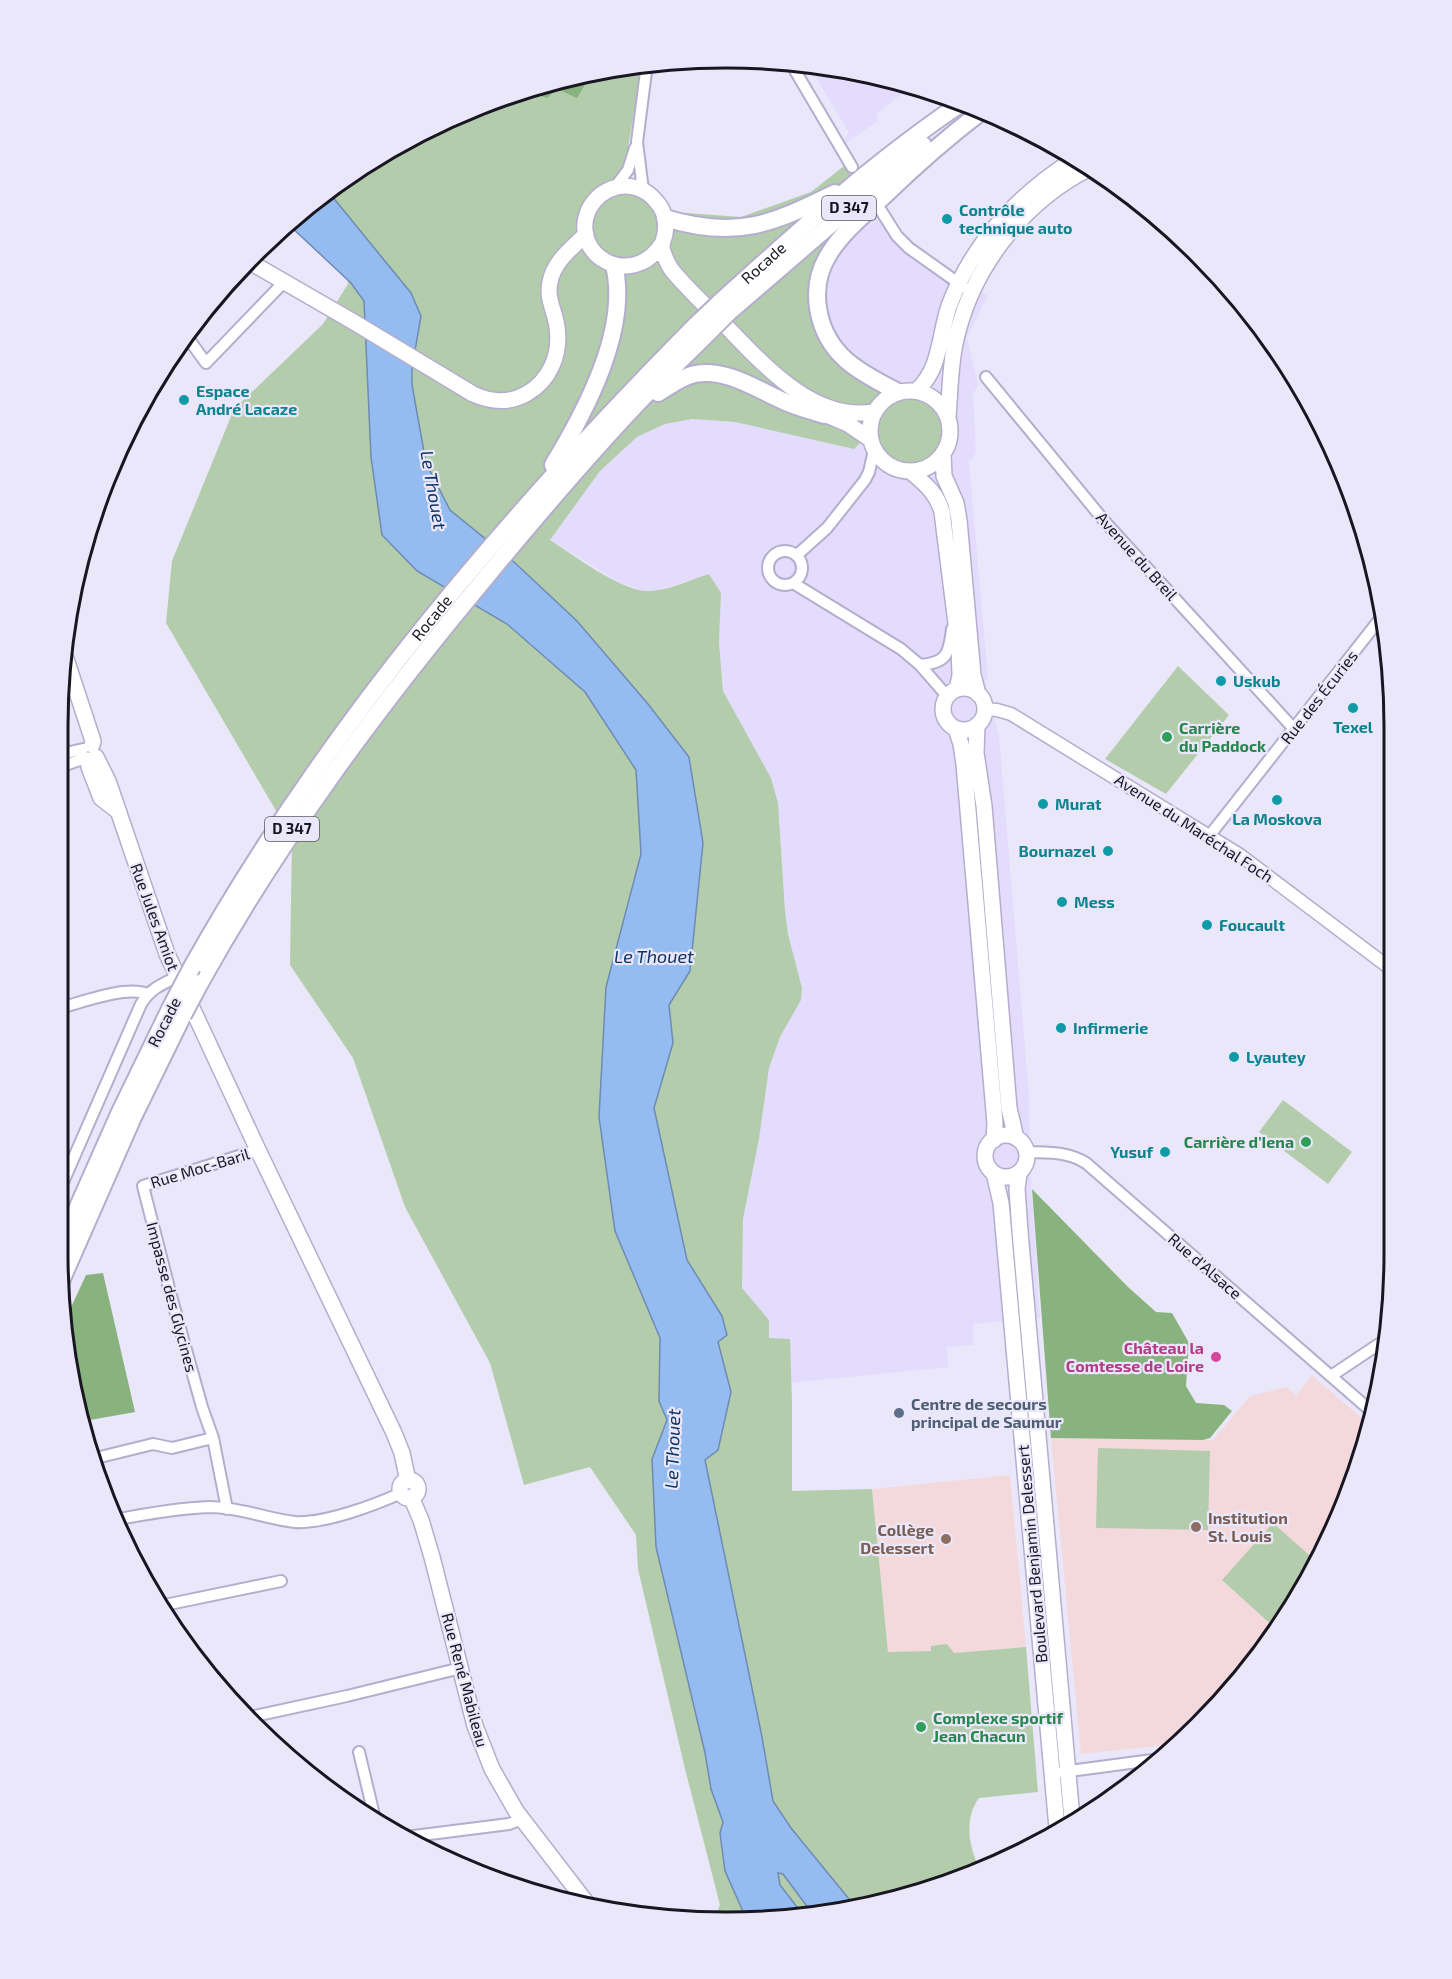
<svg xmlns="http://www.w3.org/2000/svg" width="1452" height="1979" font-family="'Exo 2',sans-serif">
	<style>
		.built { fill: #e3dcfd }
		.education { fill: #f3d9db }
		.green { fill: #b3cdac }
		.forest { fill: #88b27e }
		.water { fill: #94bcf1; stroke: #6f8ab3; stroke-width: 1.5 }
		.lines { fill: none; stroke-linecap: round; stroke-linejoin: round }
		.minor-casing { stroke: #b4adcd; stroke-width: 14 }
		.tertiary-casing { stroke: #b4adcd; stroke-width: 15 }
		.secondary-casing { stroke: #b4adcd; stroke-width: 18 }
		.trunk-casing { stroke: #b4adcd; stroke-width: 20 }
		.minor { stroke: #fff; stroke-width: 10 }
		.tertiary { stroke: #fff; stroke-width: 12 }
		.secondary { stroke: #fff; stroke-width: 15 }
		.trunk { stroke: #fff; stroke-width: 16 }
		.trunk-bridge-casing { stroke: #b4adcd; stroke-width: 20; stroke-linecap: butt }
		.trunk-bridge { stroke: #fff; stroke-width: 16 }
		.culture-dot { fill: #0f9aa8; stroke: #ebe7fb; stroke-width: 2 }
		.leisure-dot { fill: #2e9e5b; stroke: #ebe7fb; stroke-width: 2 }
		.hotel-dot { fill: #d1479c; stroke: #ebe7fb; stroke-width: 2 }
		.service-dot { fill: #5c6f8a; stroke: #ebe7fb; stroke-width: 2 }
		.education-dot { fill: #8d6e63; stroke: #ebe7fb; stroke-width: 2 }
		.labels { text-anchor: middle; stroke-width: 4.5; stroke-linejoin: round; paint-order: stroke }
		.shield { fill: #ebe7fb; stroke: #585563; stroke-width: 1.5 }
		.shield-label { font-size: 15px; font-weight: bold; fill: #191622 }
		.culture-label { font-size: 16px; font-weight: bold; fill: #0d838f; stroke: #ebe7fb; text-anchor: start }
		.street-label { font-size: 16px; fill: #191622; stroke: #ebe7fb }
		.leisure-label { font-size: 16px; font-weight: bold; fill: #27864d; stroke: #ebe7fb; text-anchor: start }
		.hotel-label { font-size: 16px; font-weight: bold; fill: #b23c85; stroke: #ebe7fb; text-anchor: end }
		.service-label { font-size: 16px; font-weight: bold; fill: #4e5e75; stroke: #ebe7fb; text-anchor: start }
		.education-label { font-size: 16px; font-weight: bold; fill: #785e54; stroke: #ebe7fb; text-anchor: start }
		.water-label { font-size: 18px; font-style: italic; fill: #0d3564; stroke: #ebe7fb }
		.rim { fill: none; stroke: #191622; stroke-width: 3 }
	</style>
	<rect width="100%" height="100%" fill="#ebe7fb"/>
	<!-- built -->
	<path class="built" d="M807 63H813L912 86 876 114 879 120 845 144V137L849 133Z
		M881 211 909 251 988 296 967 337 978 385 973 394 976 452 973 458 969 462 988 677 985 681 999 736 1029 1096 1030 1167 1040 1318 973 1324V1345L947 1347 948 1367 790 1383V1339L769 1338V1320L742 1288 743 1219 759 1139 769 1068 780 1037 801 1000 802 988 788 934 785 911 778 803 771 778 723 691 719 642 721 593 709 574 659 590 644 591 619 582 550 540 600 471 637 437 665 424 692 419 735 422 853 449 859 444 882 392 884 376 858 357 834 334 827 319 824 291 834 260 849 238Z"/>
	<!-- education -->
	<path class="education" d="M1312 1375 1368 1424 1360 1468 1306 1587 1229 1694 1176 1744 1081 1754 1051 1438 1213 1440 1250 1396 1287 1387 1296 1395Z
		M1010 1475 1026 1647 954 1653 931 1651 888 1652 872 1489Z"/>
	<!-- green -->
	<path class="green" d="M642 65 623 178 642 180 657 191 673 212 741 217 811 192 844 166 881 211C870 220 857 228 848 238 829 262 814 306 834 334 844 349 870 365 885 376L882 391 859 444 854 449 735 422 692 419 665 424 637 437 600 471 550 540C573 555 619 589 645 591 666 592 689 580 709 574L721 593 719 642 723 691 771 778 778 803 785 911 788 934 802 988 801 1000 780 1037 769 1068 759 1139 743 1219 742 1288 769 1320V1338L790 1339 792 1402V1491L872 1489 888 1652 931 1651V1646L947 1644 954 1653 1026 1647 1038 1792 979 1798C965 1817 968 1842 977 1863H970L967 1875 813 1916H715L720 1905 685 1769 638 1569 636 1535 590 1467 524 1485 490 1363 405 1207 353 1058 290 965 292 838 166 623 172 561 234 409 323 324 348 284 339 205 327 190 430 126 553 80Z
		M876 431a34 34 0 1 1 68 0a34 34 0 1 1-68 0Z
		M1178 666 1229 715 1166 794 1105 759Z
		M1283 1100 1352 1152 1328 1184 1259 1132Z
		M1098 1448 1210 1451 1208 1530 1096 1528Z
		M1273 1523 1317 1562 1306 1587 1276 1629 1222 1580Z"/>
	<!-- forest -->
	<path class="forest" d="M592 73 577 98 557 89 547 98 525 90 553 80Z
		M1032 1189 1128 1287 1156 1312 1172 1313 1189 1343 1186 1386 1196 1403 1224 1405 1232 1411 1210 1438 1203 1440 1051 1438Z
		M103 1273 135 1412 79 1422 66 1318 86 1275Z"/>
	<!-- water -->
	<path class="water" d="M327 190 411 293 421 316 412 368V385L426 463 450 510 514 562 577 621 648 704 689 757 703 843 690 971 669 1005 673 1043 654 1108 687 1260 722 1316 727 1335 718 1342 731 1392 718 1450 705 1460 762 1737 773 1801 791 1828 854 1905 814 1916 783 1874 778 1873 780 1885 804 1916H745L725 1871 720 1833 723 1822 711 1789 705 1753 656 1547 652 1459 667 1420 659 1401 660 1338 615 1231 599 1117 606 987 641 854 636 770 585 692 507 624 417 571 382 535 371 457 364 301 351 283 288 224 318 195Z"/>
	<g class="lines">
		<!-- minor casing -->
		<g class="minor-casing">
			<path id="minor" d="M790 62 852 167
				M615 187 628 170 635 148
				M643 190 637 142 647 64
				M880 209 897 236 909 248 964 287
				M185 334 206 363 284 282
				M986 377 1106 523 1294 729
				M768 568a17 17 0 1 1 34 0a17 17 0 1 1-34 0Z
				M797 555 827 528 865 480 869 472 874 450
				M793 583 901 649 920 665 947 696
				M920 665C947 663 949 654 952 629
				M57 759 66 753 83 749
				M57 768 85 758
				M1210 835 1383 615
				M57 1009C79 1003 127 985 147 994
				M1026 1152C1048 1153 1067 1151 1086 1163L1371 1411
				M57 1196 141 1004C150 989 162 984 177 977
				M1331 1376 1385 1340
				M103 1495 96 1458 153 1444 172 1448 213 1438
				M227 1509 213 1438 202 1407 171 1296 143 1186 258 1150
				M114 1520C145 1514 178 1508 210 1507 239 1507 267 1519 295 1522 324 1524 375 1505 401 1493
				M160 1606 281 1581
				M250 1717 347 1696 461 1668
				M359 1752 374 1815
				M1062 1772 1160 1759
				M406 1837 509 1824 522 1819"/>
		</g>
		<!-- tertiary casing -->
		<g class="tertiary-casing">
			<path id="tertiary" d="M984 709 997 710 1011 714 1240 855 1391 969"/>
		</g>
		<!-- secondary casing -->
		<g class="secondary-casing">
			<path id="secondary" d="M662 244C631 291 568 255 589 209 595 198 605 190 617 187 631 184 646 189 655 200 664 209 667 222 665 234 664 239 662 242 662 247 663 255 667 262 671 269 687 289 707 307 725 325 763 364 813 422 874 412
				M248 261 352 321 473 394C491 402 508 404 526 394 550 381 561 354 557 327 555 311 546 298 550 282 554 261 572 248 586 234
				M870 431a40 40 0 1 1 80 0a40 40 0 1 1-80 0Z
				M916 391C941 370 939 335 949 306 973 242 1019 194 1076 158
				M827 415 848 424 870 439
				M948 417C950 393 950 368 955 344 970 270 1022 202 1090 168
				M943 453 944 476 956 503 959 520 973 675 978 694
				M910 471C924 483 937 493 942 512L959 647 960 676 957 689
				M66 659 93 741 92 745
				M943 709a21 21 0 1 1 42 0a21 21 0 1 1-42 0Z
				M977 725 976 753 984 806 1009 1108 1016 1138
				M956 729 961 744 964 764 995 1123 994 1140
				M96 757 108 781 167 954 258 1150 394 1433 402 1453 408 1481
				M88 760 89 767 101 798 119 812
				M985 1156a21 21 0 1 1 42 0a21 21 0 1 1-42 0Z
				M994 1173 1001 1203 1057 1828
				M1019 1173 1017 1189 1020 1232 1072 1819
				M400 1489a9 9 0 1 1 18 0a9 9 0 1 1-18 0Z
				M411 1497 421 1520 432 1557 475 1726 492 1769 516 1811 589 1906"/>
		</g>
		<!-- trunk casing -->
		<g class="trunk-casing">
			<g id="trunk">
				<path d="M665 218C736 240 772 224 835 193"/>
				<path id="s1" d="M719 303C796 233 875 161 963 102"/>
				<path d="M728 313 923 145"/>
				<path d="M898 392C881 383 862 374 847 361 817 335 807 289 829 254 843 231 866 213 885 195 916 165 948 137 982 111"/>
				<path d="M658 393C670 386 681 377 695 374 728 368 759 391 788 403 800 408 812 411 824 415"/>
				<path d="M553 465C585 412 630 329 614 265"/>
				<path id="s2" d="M192 967C325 729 505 518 696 325"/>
				<path d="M200 983C281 837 380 704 487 576 535 518 584 460 636 405 659 381 683 358 706 335"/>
				<path d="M57 1254 120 1112 170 1009"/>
				<path d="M61 1281 133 1117 183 1015"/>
			</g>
		</g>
		<!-- minor -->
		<use href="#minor" class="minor"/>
		<!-- tertiary -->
		<use href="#tertiary" class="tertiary"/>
		<!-- secondary -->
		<use href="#secondary" class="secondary"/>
		<!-- trunk -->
		<use href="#trunk" class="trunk"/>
		<!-- trunk-bridge casing -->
		<g class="trunk-bridge-casing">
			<path id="trunk-bridge" d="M696 325 719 303
				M706 335 728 313
				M170 1009 192 967
				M183 1015 200 983"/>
		</g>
		<!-- trunk-bridge -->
		<use href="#trunk-bridge" class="trunk-bridge"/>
	</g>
	<!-- markers -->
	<g class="culture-dot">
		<circle cx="947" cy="219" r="6"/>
		<circle cx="184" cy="400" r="6"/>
		<circle cx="1221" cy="681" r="6"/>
		<circle cx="1353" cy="708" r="6"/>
		<circle cx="1277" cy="800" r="6"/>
		<circle cx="1043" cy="804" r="6"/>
		<circle cx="1108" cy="851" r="6"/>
		<circle cx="1062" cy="902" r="6"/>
		<circle cx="1207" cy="925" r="6"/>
		<circle cx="1061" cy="1028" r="6"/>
		<circle cx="1234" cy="1057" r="6"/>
		<circle cx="1165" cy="1152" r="6"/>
	</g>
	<g class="leisure-dot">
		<circle cx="1167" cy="737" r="6"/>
		<circle cx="1306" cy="1142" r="6"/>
		<circle cx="921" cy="1727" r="6"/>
	</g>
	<circle class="hotel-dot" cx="1216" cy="1357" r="6"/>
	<circle class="service-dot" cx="899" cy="1413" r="6"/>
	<g class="education-dot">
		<circle cx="1196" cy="1527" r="6"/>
		<circle cx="946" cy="1539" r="6"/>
	</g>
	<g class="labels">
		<!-- shield labels -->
		<g class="shield">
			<rect x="822" y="196" width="54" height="24" rx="4.5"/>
			<rect x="265" y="817" width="54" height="24" rx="4.5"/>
		</g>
		<g class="shield-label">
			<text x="849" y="213">D 347</text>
			<text x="292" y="834">D 347</text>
		</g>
		<!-- culture labels -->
		<g class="culture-label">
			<text x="959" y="216">Contrôle<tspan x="959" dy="18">technique auto</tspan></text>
			<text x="196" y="397">Espace<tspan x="196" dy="18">André Lacaze</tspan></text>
			<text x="1233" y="687">Uskub</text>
			<text x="1353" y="733" text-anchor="middle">Texel</text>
			<text x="1055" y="810">Murat</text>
			<text x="1277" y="825" text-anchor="middle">La Moskova</text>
			<text x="1096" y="857" text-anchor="end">Bournazel</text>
			<text x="1074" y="908">Mess</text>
			<text x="1219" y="931">Foucault</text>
			<text x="1073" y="1034">Infirmerie</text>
			<text x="1246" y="1063">Lyautey</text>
			<text x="1153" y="1158" text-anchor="end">Yusuf</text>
		</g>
		<!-- street labels -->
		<g class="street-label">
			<text dy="6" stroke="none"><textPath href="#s1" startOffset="60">Rocade</textPath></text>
			<text transform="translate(1137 556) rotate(48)" y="6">Avenue du Breil</text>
			<text dy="6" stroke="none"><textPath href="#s2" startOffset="424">Rocade</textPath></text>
			<text transform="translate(1319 697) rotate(-52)" y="6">Rue des Écuries</text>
			<text transform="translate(1194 828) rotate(33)" y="6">Avenue du Maréchal Foch</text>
			<text transform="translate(155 917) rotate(70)" y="6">Rue Jules Amiot</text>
			<text transform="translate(164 1022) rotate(-63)" y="6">Rocade</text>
			<text transform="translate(200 1168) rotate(-17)" y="6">Rue Moc-Baril</text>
			<text transform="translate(1205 1266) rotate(41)" y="6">Rue d'Alsace</text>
			<text transform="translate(172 1297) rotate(75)" y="6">Impasse des Glycines</text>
			<text transform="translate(1032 1554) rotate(-95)" y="6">Boulevard Benjamin Delessert</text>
			<text transform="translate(465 1680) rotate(75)" y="6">Rue René Mabileau</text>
		</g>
		<!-- leisure labels -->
		<g class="leisure-label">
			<text x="1179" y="734">Carrière<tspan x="1179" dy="18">du Paddock</tspan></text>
			<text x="1294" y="1148" text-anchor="end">Carrière d'Iena</text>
			<text x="933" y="1724">Complexe sportif<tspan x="933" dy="18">Jean Chacun</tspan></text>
		</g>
		<!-- hotel labels -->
		<g class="hotel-label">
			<text x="1204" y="1354">Château la<tspan x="1204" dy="18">Comtesse de Loire</tspan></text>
		</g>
		<!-- service labels -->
		<g class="service-label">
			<text x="911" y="1410">Centre de secours<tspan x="911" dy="18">principal de Saumur</tspan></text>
		</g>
		<!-- education labels -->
		<g class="education-label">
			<text x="1208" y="1524">Institution<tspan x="1208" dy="18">St. Louis</tspan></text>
			<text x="934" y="1536" text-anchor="end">Collège<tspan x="934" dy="18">Delessert</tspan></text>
		</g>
		<!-- water labels -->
		<g class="water-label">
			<text transform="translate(433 490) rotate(80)" y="6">Le Thouet</text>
			<text x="654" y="963">Le Thouet</text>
			<text transform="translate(673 1449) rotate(-88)" y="6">Le Thouet</text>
		</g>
	</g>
	<!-- crop -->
	<path d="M0 0H1452V1979H0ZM726 68H726A658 658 0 0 1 1384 726V1254A658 658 0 0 1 726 1912H726A658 658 0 0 1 68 1254V726A658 658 0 0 1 726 68Z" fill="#ebe7fb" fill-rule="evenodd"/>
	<path class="rim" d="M726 68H726A658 658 0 0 1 1384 726V1254A658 658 0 0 1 726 1912H726A658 658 0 0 1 68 1254V726A658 658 0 0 1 726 68Z"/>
</svg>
